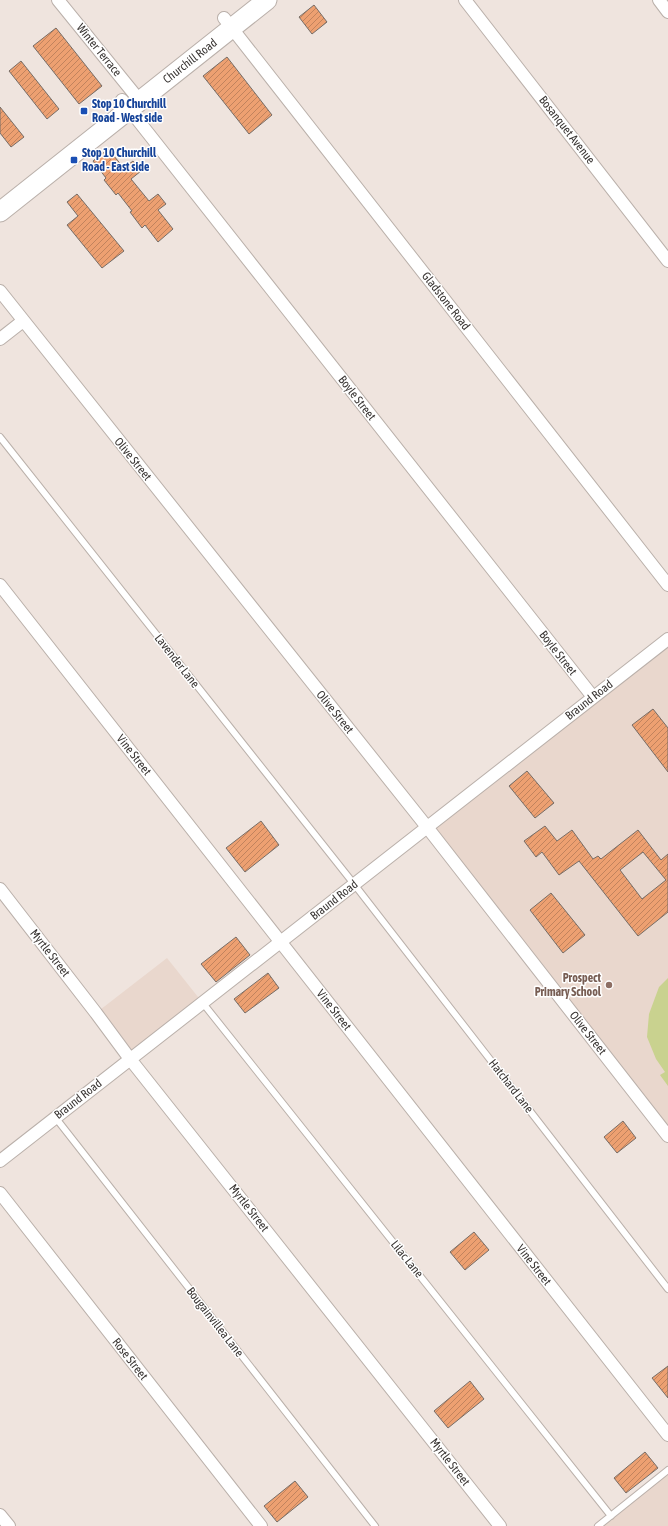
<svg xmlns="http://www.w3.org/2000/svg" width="668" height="1526" font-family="'Asap Condensed',sans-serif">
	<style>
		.built { fill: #e9d7cd }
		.pitch { fill: #c9d28f }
		.building { fill: url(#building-hatch); stroke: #766d67; fill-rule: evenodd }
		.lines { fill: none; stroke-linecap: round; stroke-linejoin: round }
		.lane-casing { stroke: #bab0aa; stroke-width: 8 }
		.street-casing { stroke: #bab0aa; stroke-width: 14 }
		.primary-casing { stroke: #bab0aa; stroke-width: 21 }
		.lane { stroke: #fff; stroke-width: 6 }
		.street { stroke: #fff; stroke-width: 12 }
		.primary { stroke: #fff; stroke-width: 19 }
		.transit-dot { fill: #1a4fb4; stroke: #fff; stroke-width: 1.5 }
		.education-dot { fill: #8d6e63; stroke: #fff; stroke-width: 1.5 }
		.labels { text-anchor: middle; stroke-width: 3; stroke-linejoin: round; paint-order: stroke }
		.street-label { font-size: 12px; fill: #393533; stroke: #fff }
		.transit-label { font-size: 12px; font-weight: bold; fill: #164399; stroke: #fff; text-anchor: start }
		.education-label { font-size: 12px; font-weight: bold; fill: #785e54; stroke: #fff; text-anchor: end }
	</style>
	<defs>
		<pattern id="building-hatch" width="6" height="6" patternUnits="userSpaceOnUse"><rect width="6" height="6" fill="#eda071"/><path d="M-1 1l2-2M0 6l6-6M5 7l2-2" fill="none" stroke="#c1835d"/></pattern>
	</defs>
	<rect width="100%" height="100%" fill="#efe4de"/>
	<!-- built -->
	<path class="built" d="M668 639V1136L427 827Z
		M167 958 202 1002 130 1059 96 1013Z
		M668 1470V1526H598Z"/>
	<!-- pitch -->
	<path class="pitch" d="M668 978V1086L660 1075 665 1072 656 1059 647 1037 649 1014 659 987Z"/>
	<!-- building -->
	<path class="building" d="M314 5 327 22 312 34 299 17Z
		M56 28 102 86 79 104 33 46Z
		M227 57 272 115 249 134 203 76Z
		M21 61 59 109 47 119 9 71Z
		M0 107 24 137 11 147 0 133Z
		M108 149 124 168 133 161 141 171 131 179 149 201 158 194 166 204 158 210 173 229 158 242 145 225 142 228 130 212 132 211 118 193 116 195 104 180 106 178 93 161Z
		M77 194 124 251 102 268 67 225 78 216 67 202Z
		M653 709 668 728V772L632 725Z
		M527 771 554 803 535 818 509 786Z
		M261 821 279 845 245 872 226 848Z
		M545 826 557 841 572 830 593 859 598 856 601 859 638 830 661 860 668 854V912L638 936 579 861 559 875 542 852 536 857 524 841ZM643 852 666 880 642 899 620 870Z
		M551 893 585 935 563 953 530 910Z
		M236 937 250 955 216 982 201 964Z
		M268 973 279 988 245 1013 234 999Z
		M623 1121 636 1138 617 1153 604 1137Z
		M474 1232 489 1250 465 1270 450 1252Z
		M668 1366V1398L652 1378Z
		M470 1381 484 1399 448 1428 434 1411Z
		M645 1452 658 1468 626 1493 614 1478Z
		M295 1481 308 1497 277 1522 264 1506Z"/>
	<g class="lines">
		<!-- lane casing -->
		<g class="lane-casing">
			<path id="lane" d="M0 437 354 884 668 1289
				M202 1002 611 1516
				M55 1117 375 1526
				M598 1526 668 1470"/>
		</g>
		<!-- street casing -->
		<g class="street-casing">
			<path id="street" d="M58 0 140 101
				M465 0 668 261
				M659 0 668 12
				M224 18 668 585
				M122 100 593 697
				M0 291 427 827 668 1136
				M0 339 23 321
				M0 585 668 1435
				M0 889 96 1013 130 1059 500 1526
				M0 1161 668 639
				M0 1193 261 1526
				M0 1515 9 1526"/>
		</g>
		<!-- primary casing -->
		<g class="primary-casing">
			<path id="primary" d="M0 212 267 0"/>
		</g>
		<!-- lane -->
		<use href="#lane" class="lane"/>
		<!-- street -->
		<use href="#street" class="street"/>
		<!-- primary -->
		<use href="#primary" class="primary"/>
	</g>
	<!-- markers -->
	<g class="transit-dot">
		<rect x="80" y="107" width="8" height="8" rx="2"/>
		<rect x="70" y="156" width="8" height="8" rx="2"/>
	</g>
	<circle class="education-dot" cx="609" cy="985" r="4"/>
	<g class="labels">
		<!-- street labels -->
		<g class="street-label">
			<text transform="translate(99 50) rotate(51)" y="4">Winter Terrace</text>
			<text transform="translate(190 61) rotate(-38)" y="4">Churchill Road</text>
			<text transform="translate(567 130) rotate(52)" y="4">Bosanquet Avenue</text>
			<text transform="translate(446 301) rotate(52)" y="4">Gladstone Road</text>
			<text transform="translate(357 398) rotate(52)" y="4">Boyle Street</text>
			<text transform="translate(133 459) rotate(51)" y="4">Olive Street</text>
			<text transform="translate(558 653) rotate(52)" y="4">Boyle Street</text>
			<text transform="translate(177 661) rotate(52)" y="4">Lavender Lane</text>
			<text transform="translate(589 700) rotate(-38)" y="4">Braund Road</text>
			<text transform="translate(335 712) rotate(51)" y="4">Olive Street</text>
			<text transform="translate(134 755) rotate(52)" y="4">Vine Street</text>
			<text transform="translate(334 900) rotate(-38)" y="4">Braund Road</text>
			<text transform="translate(50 953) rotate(52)" y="4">Myrtle Street</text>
			<text transform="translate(334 1010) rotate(52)" y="4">Vine Street</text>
			<text transform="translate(588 1033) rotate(52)" y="4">Olive Street</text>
			<text transform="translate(511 1086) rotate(52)" y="4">Hatchard Lane</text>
			<text transform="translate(78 1099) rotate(-38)" y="4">Braund Road</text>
			<text transform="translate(249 1208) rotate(52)" y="4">Myrtle Street</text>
			<text transform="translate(407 1259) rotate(51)" y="4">Lilac Lane</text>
			<text transform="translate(534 1265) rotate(52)" y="4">Vine Street</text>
			<text transform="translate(215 1322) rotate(52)" y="4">Bougainvillea Lane</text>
			<text transform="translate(130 1359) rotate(52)" y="4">Rose Street</text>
			<text transform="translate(450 1462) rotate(52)" y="4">Myrtle Street</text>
		</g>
		<!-- transit labels -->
		<g class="transit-label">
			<text x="92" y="108">Stop 10 Churchill<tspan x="92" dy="14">Road - West side</tspan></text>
			<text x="82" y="157">Stop 10 Churchill<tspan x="82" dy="14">Road - East side</tspan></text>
		</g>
		<!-- education labels -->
		<g class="education-label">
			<text x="601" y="982">Prospect<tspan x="601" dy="14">Primary School</tspan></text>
		</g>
	</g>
</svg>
